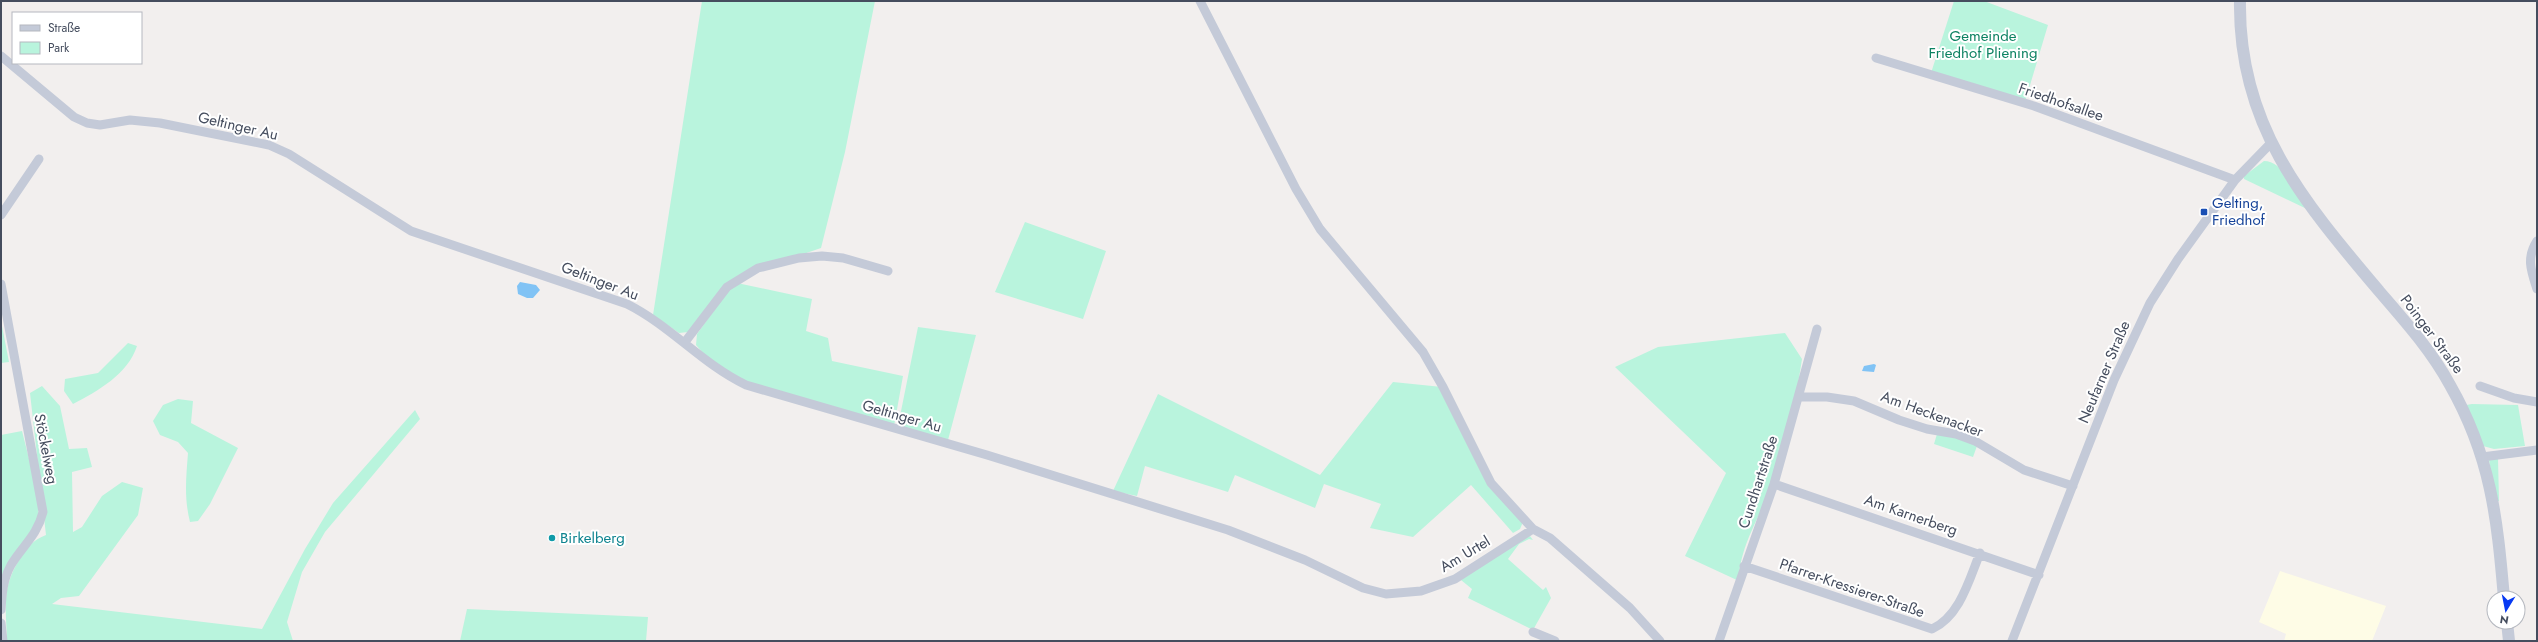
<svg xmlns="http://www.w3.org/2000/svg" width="2538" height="642" font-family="Jost,sans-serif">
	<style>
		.commercial { fill: #fefce6 }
		.green { fill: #b9f4dd }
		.water { fill: #81c3f5 }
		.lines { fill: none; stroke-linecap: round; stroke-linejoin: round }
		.minor { stroke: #c4cad8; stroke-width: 9 }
		.tertiary { stroke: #c4cad8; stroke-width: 12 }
		.transit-dot { fill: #1a4fb4; stroke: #fff; stroke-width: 1.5 }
		.culture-dot { fill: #0f9aa8; stroke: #fff; stroke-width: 1.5 }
		.labels { text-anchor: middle; stroke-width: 4; stroke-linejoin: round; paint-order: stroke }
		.park-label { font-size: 15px; fill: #0d8262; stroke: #fff }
		.street-label { font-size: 15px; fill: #454d5e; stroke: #fff }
		.transit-label { font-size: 15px; fill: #164399; stroke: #fff; text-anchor: start }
		.culture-label { font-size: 15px; fill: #0d838f; stroke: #fff; text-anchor: start }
	</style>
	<rect width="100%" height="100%" fill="#f2efee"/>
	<!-- commercial -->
	<path class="commercial" d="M2280 571 2386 606 2372 641H2284L2286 634 2259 622Z"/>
	<!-- green -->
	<path class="green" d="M702 1H875L845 152 821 248 736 277 688 332 679 333 653 315Z
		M1954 1H1984L2048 25 2025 102 1931 73Z
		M2264 161C2284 161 2297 194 2307 209L2244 179V176Z
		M1025 222 1106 251 1083 319 995 292Z
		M737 283 812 299 806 331 828 338 832 361 903 376 894 426 737 379 704 354 696 345 697 334 730 288Z
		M1 321 9 362 1 363Z
		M918 327 976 335 948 440 898 426Z
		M1785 333 1802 359C1796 400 1786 441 1773 481 1762 515 1739 545 1739 581L1685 556 1726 473 1615 367 1658 347Z
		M128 343 137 346C128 374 98 391 73 404L64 391 65 379 98 373Z
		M1393 382 1442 387 1489 487 1523 522 1520 529 1513 533 1471 485 1413 537 1370 528 1381 504 1324 484 1315 508 1235 475 1228 492 1145 466 1137 496 1113 491 1158 394 1320 475Z
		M42 386 60 406 69 449 87 448 92 467 72 472 73 532 82 527 102 496 122 482 143 488 138 515 79 596 61 598 52 604 262 629 305 549 333 503 415 410 420 419 325 532 302 572 287 622 293 641H7C6 607 1 587 21 557 29 546 33 540 46 535L30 393Z
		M178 399 193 401 191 423 238 448 210 504 198 521 190 522C184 498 186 478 188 453L178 442 160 435 153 421 163 405Z
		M2472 404 2518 405 2525 446 2494 449 2483 446 2466 405Z
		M22 431 39 498 38 523 1 586V435Z
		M1937 434 1955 436 1977 446 1973 457 1934 444Z
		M2498 458 2499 501H2496L2489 460Z
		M1530 536 1533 540 1529 539 1519 544 1508 559 1543 590 1546 587 1551 598 1533 630 1468 598 1472 589 1461 580 1520 540Z
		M467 609 648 617 646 641H460Z"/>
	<!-- water -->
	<path class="water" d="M520 282 536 285 540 290 533 298H527L518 294 517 286Z
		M1874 364 1876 365 1874 372 1862 371 1864 366Z"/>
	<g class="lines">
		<!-- minor -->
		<path class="minor" d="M1200 1 1296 189 1320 229 1423 352 1443 387 1491 483 1533 529
			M1 56 74 117 87 123 100 125 130 120 160 123 269 145 289 154 411 231 627 304C671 326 702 364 746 385L987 455 1228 530 1305 560 1363 588 1386 594 1421 591 1455 579 1533 529 1550 538 1630 608 1660 641
			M1876 58 2034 106 2235 180
			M1 215 39 159
			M2537 241C2526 258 2531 271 2537 289
			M1 284 43 512C37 536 23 545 11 565 3 579 2 594 1 610
			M685 342 727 287 758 268 799 258 822 256 843 258 888 271
			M2480 386 2514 398 2537 402
			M1799 397H1827L1854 401 1899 420 1927 429 1956 434 1975 441 2024 470 2073 486
			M2482 457 2537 450
			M1774 484 2039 575
			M1744 566 1932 629C1960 616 1969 580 1980 553
			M1 623 3 641
			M1533 632 1555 641
			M1719 641 1774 484 1817 329
			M2012 641 2114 380 2150 303 2178 259 2235 180 2271 143"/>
		<!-- tertiary -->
		<path class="tertiary" d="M2240 1C2238 125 2303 201 2379 291 2404 320 2431 350 2450 385 2491 457 2497 517 2504 598
			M2507 622 2509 641"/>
	</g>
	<!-- markers -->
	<rect class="transit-dot" x="2200" y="208" width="8" height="8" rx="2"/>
	<circle class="culture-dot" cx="552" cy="538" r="4"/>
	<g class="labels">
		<!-- park labels -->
		<g class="park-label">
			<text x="1983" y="41">Gemeinde<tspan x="1983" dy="17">Friedhof Pliening</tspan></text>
		</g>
		<!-- street labels -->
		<g class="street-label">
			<text transform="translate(2061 102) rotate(19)" y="5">Friedhofsallee</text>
			<text transform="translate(238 126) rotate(13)" y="5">Geltinger Au</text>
			<text transform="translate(600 281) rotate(21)" y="5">Geltinger Au</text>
			<text transform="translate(2432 334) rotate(53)" y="5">Poinger Straße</text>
			<text transform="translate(2104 372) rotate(-67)" y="5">Neufarner Straße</text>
			<text transform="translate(1932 414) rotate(20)" y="5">Am Heckenacker</text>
			<text transform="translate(902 416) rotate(16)" y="5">Geltinger Au</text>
			<text transform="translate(46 449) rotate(79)" y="5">Stöckelweg</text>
			<text transform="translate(1758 482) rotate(-72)" y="5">Cundhartstraße</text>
			<text transform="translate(1911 515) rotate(19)" y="5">Am Karnerberg</text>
			<text transform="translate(1465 554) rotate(-31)" y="5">Am Urtel</text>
			<text transform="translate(1852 588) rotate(19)" y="5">Pfarrer-Kressierer-Straße</text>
		</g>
		<!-- transit labels -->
		<g class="transit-label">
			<text x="2212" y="208">Gelting,<tspan x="2212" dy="17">Friedhof</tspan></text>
		</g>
		<!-- culture labels -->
		<g class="culture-label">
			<text x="560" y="543">Birkelberg</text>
		</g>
	</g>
	<!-- border -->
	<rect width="2538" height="642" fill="none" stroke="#454d5e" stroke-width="4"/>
	<!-- legend -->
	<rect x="12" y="12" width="130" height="52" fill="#ffffff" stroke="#b5b8bf"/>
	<rect x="20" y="25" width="20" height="6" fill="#c4cad8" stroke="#b5b8bf"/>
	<text x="48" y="32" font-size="12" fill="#454d5e">Straße</text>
	<rect x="20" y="42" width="20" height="12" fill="#b9f4dd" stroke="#b5b8bf"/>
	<text x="48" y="52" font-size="12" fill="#454d5e">Park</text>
	<!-- north arrow -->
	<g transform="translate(2506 610) rotate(190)"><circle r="19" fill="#ffffff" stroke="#b5b8bf"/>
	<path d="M0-3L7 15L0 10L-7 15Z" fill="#0739f3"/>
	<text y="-6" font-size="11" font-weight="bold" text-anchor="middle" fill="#454d5e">N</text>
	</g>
</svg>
